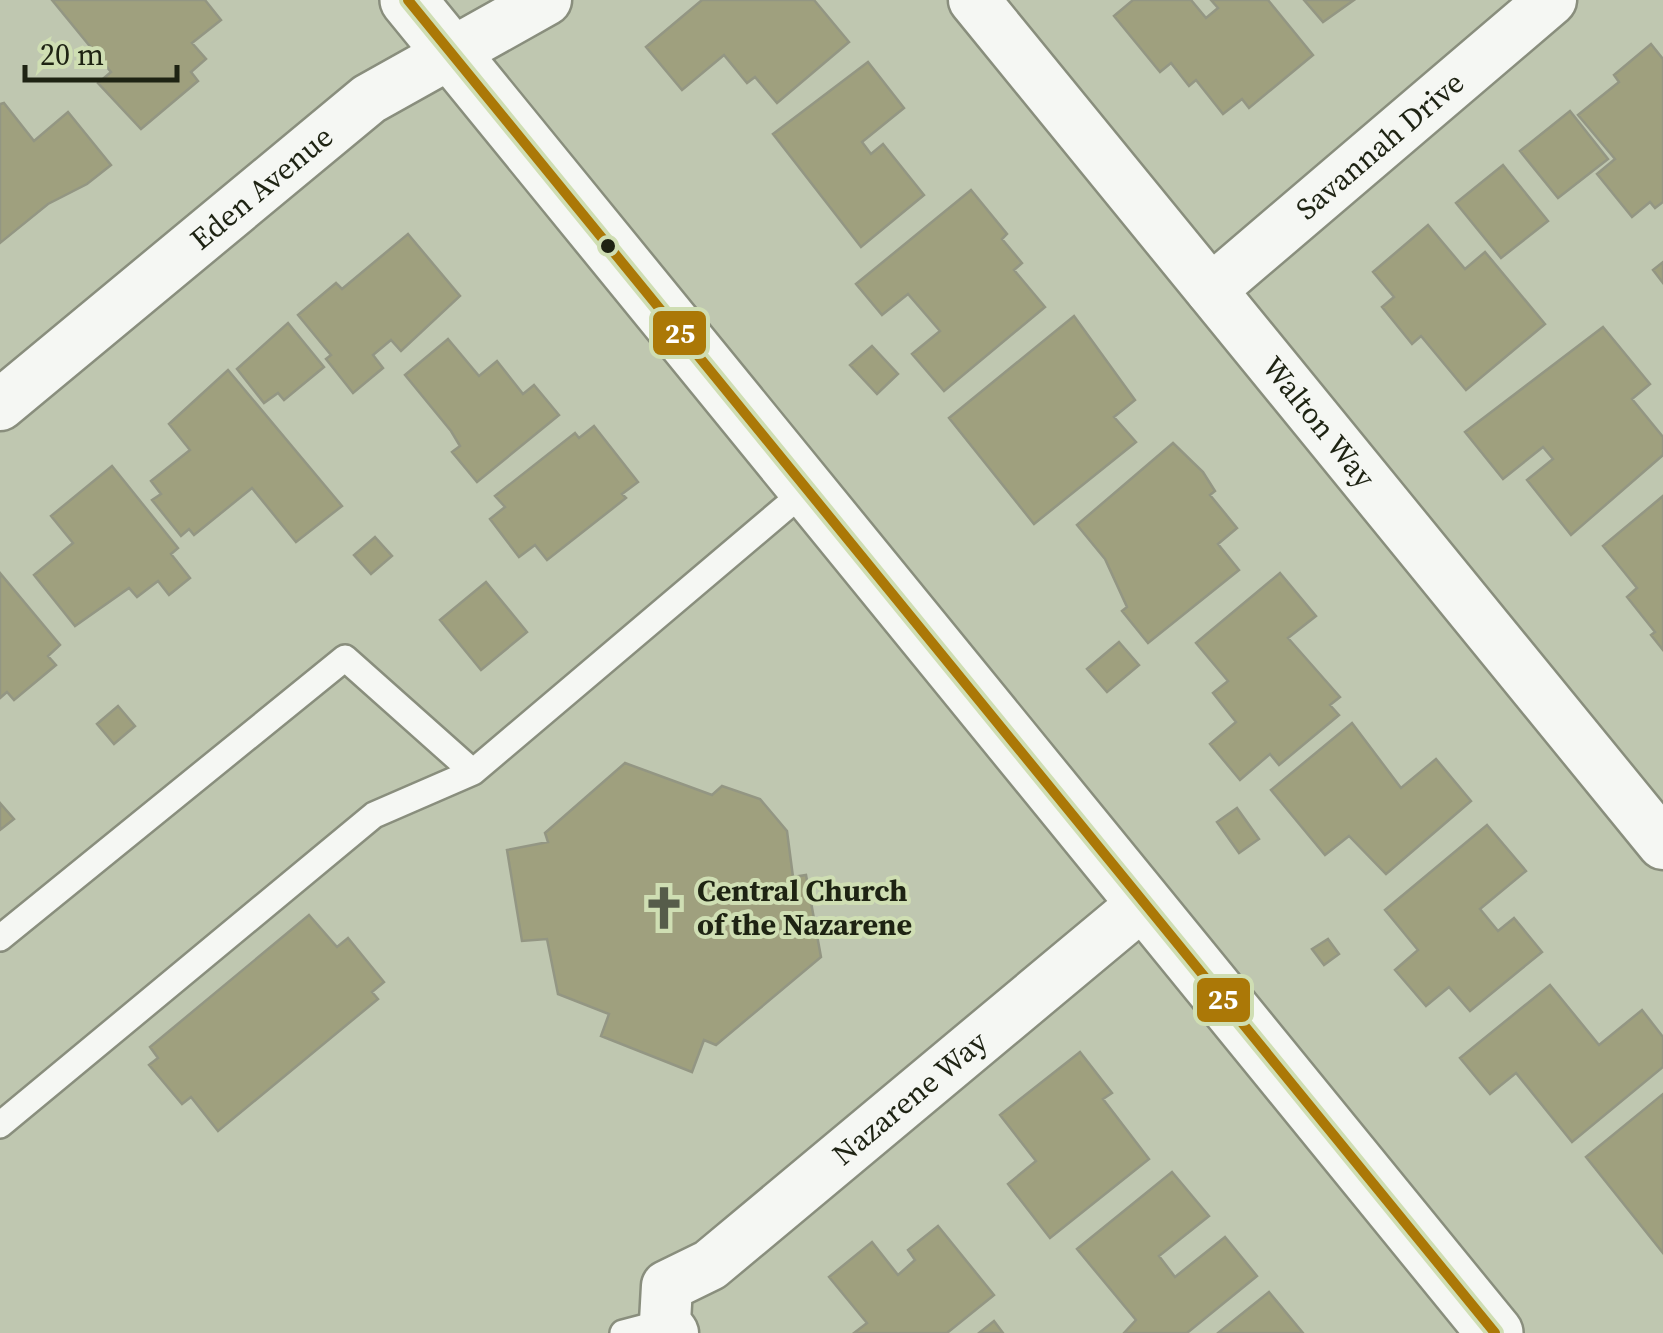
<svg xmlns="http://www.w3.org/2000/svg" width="1663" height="1333" font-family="'Source Serif 4',serif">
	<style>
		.building { fill: #9fa07e; stroke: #939683; stroke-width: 2.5 }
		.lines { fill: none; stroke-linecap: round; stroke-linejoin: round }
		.service-casing { stroke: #898e7d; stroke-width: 30 }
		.minor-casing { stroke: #898e7d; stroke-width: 55 }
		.tertiary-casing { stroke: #898e7d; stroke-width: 60 }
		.service { stroke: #f5f7f3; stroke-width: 25 }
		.minor { stroke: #f5f7f3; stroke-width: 50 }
		.tertiary { stroke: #f5f7f3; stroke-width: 55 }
		.bus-1-casing { stroke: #cfdeb3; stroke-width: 18 }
		.bus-1 { stroke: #ab7807; stroke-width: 10 }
		.bus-dot { fill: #1e2313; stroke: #cfdeb3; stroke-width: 4 }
		.labels { text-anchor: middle; stroke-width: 8; stroke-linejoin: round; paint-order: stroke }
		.street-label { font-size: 30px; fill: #1e2313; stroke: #cfdeb3 }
		.poi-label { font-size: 30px; font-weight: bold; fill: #1e2313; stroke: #cfdeb3; text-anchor: start }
		.line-badge { stroke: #cfdeb3; stroke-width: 4 }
		.badge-label { font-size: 28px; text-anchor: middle; font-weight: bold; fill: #fff }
	</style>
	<rect width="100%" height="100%" fill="#bfc7b0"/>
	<!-- building -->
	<path class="building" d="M52 0H205L221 20 192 43 206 59 191 72 198 81 141 129 98 83 111 72Z
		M702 0H814L849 42 777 103 755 77 747 83 724 55 682 90 646 47Z
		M1133 0H1191L1206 18 1218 8 1211 0H1268L1313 55 1249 108 1242 99 1223 114 1196 80 1189 86 1171 63 1160 72 1114 16Z
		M1304 0H1354L1323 22Z
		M1651 44 1663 59V202L1655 208 1650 202 1632 217 1597 174 1615 159 1578 115 1619 82 1614 75Z
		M868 62 904 108 862 142 871 154 883 144 924 195 861 247 773 134Z
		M4 103 34 141 68 112 111 165 87 184 48 204 0 243V104Z
		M1570 111 1608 159 1558 198 1520 151Z
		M1503 165 1548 221 1501 258 1456 203Z
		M971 190 1007 234 1002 239 1022 263 1014 270 1045 307 944 391 912 354 940 331 908 294 882 315 856 284Z
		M1428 225 1465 269 1485 252 1545 324 1466 390 1421 336 1412 344 1382 307 1394 297 1373 272Z
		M408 234 460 296 401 351 391 340 373 355 383 368 353 393 326 359 331 355 298 315 336 283 342 289Z
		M1663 262V283L1653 270Z
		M1074 316 1135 400 1114 417 1136 442 1034 524 949 418Z
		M288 323 324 367 284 400 278 393 264 403 237 369Z
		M1603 327 1650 384 1632 399 1663 437V455L1571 535 1527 480 1553 459 1543 447 1503 479 1465 432Z
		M448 339 479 376 497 361 523 394 534 385 559 415 477 482 452 452 460 446 451 431 405 375Z
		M872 346 898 374 877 394 850 365Z
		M228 370 342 506 296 542 252 488 194 535 189 529 181 536 152 500 161 494 151 481 190 450 169 424Z
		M594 426 638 482 622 494 626 498 547 560 535 545 519 557 490 519 505 507 495 496 575 433 579 438Z
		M1173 443 1203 472 1215 491 1210 495 1237 528 1218 544 1239 570 1148 643 1122 611 1127 607 1105 559 1077 525Z
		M112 466 178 548 171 554 190 578 169 595 158 581 137 597 129 588 75 626 34 575 73 543 51 516Z
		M1663 496V650L1651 635 1655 632 1627 597 1637 588 1603 546Z
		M375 537 392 556 371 574 354 555Z
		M0 573 60 645 48 656 56 665 14 700 7 692 0 698Z
		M1280 573 1316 616 1288 638 1340 697 1330 705 1339 715 1279 765 1270 754 1240 780 1210 744 1236 722 1213 693 1228 681 1196 643Z
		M486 582 527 632 481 670 440 620Z
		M1119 642 1139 665 1107 692 1087 669Z
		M118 706 135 726 114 744 97 724Z
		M1352 723 1401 788 1436 759 1471 801 1386 874 1349 836 1325 855 1271 790Z
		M625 763 712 795 722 786 760 799 787 831 793 877 806 875 821 957 716 1045 704 1040 692 1072 601 1036 609 1014 558 994 547 939 522 941 507 850 548 842 545 833Z
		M0 803 14 819 0 830Z
		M1237 808 1259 839 1239 853 1217 822Z
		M1487 825 1526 871 1480 909 1498 931 1514 918 1542 952 1470 1011 1449 987 1426 1006 1395 970 1418 950 1385 910Z
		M309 915 337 947 348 938 384 982 372 992 378 999 218 1131 191 1097 182 1104 149 1065 158 1058 150 1047Z
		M1328 939 1339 954 1324 965 1312 949Z
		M1550 985 1599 1045 1642 1010 1663 1037V1067L1572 1142 1516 1073 1490 1094 1460 1058Z
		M1080 1052 1112 1093 1103 1099 1149 1159 1050 1238 1008 1184 1036 1161 1000 1115Z
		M1663 1094V1253L1586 1157Z
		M1172 1172 1209 1216 1159 1256 1175 1277 1225 1237 1257 1276 1187 1333H1124L1136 1320 1077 1249Z
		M938 1226 994 1295 947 1333H854L867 1323 829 1277 872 1242 898 1275 915 1260 908 1250Z
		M1269 1292 1303 1333H1218Z
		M994 1321 1003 1333H979Z"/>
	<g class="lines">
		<!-- service casing -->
		<g class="service-casing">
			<path id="service" d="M0 938 345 658 473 772
				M0 1125 374 815 473 772 806 490
				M623 1333 665 1322"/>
		</g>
		<!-- minor casing -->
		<g class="minor-casing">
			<g id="minor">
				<path id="s1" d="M974 0 1663 844"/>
				<path id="s2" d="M1211 290 1551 0"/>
				<path id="s3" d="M0 405 369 99 546 0"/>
				<path id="s4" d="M673 1333 665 1322 667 1286 710 1265 1145 902"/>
			</g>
		</g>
		<!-- tertiary casing -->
		<g class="tertiary-casing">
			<path id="tertiary" d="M408 0 1495 1333"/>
		</g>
		<!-- service -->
		<use href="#service" class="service"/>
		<!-- minor -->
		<use href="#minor" class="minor"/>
		<!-- tertiary -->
		<use href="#tertiary" class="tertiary"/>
		<!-- bus-1 casing -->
		<g class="bus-1-casing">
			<path id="bus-1" d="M408 0 1495 1333"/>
		</g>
		<!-- bus-1 -->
		<use href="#bus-1" class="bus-1"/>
	</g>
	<!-- icons -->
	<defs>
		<g id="church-bare" transform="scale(3.45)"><path d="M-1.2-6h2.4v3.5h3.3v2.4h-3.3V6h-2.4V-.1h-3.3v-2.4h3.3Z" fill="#565c4a" stroke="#cfdeb3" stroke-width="2.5" paint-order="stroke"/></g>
	</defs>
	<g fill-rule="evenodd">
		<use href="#church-bare" x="664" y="908"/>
	</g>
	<!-- markers -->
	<circle class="bus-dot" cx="608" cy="246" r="9"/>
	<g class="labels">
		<!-- street labels -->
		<g class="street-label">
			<text dy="10" stroke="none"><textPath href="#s2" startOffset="222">Savannah Drive</textPath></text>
			<text dy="10" stroke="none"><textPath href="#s3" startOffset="340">Eden Avenue</textPath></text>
			<text dy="10" stroke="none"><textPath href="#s1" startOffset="545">Walton Way</textPath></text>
			<text dy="10" stroke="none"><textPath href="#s4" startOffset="358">Nazarene Way</textPath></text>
		</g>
		<!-- poi labels -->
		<g class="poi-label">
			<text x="697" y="901">Central Church<tspan x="697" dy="34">of the Nazarene</tspan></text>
		</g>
	</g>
	<g class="line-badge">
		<rect x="651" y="309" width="57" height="48" rx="10" fill="#ab7807"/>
		<rect x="1195" y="976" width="57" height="48" rx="10" fill="#ab7807"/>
	</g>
	<g class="badge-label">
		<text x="680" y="343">25</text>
		<text x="1223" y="1009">25</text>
	</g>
	<!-- scale -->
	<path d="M25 65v15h152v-15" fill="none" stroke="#1e2313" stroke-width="5"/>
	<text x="40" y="65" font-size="30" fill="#1e2313" stroke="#cfdeb3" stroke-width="8" paint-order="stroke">20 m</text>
</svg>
